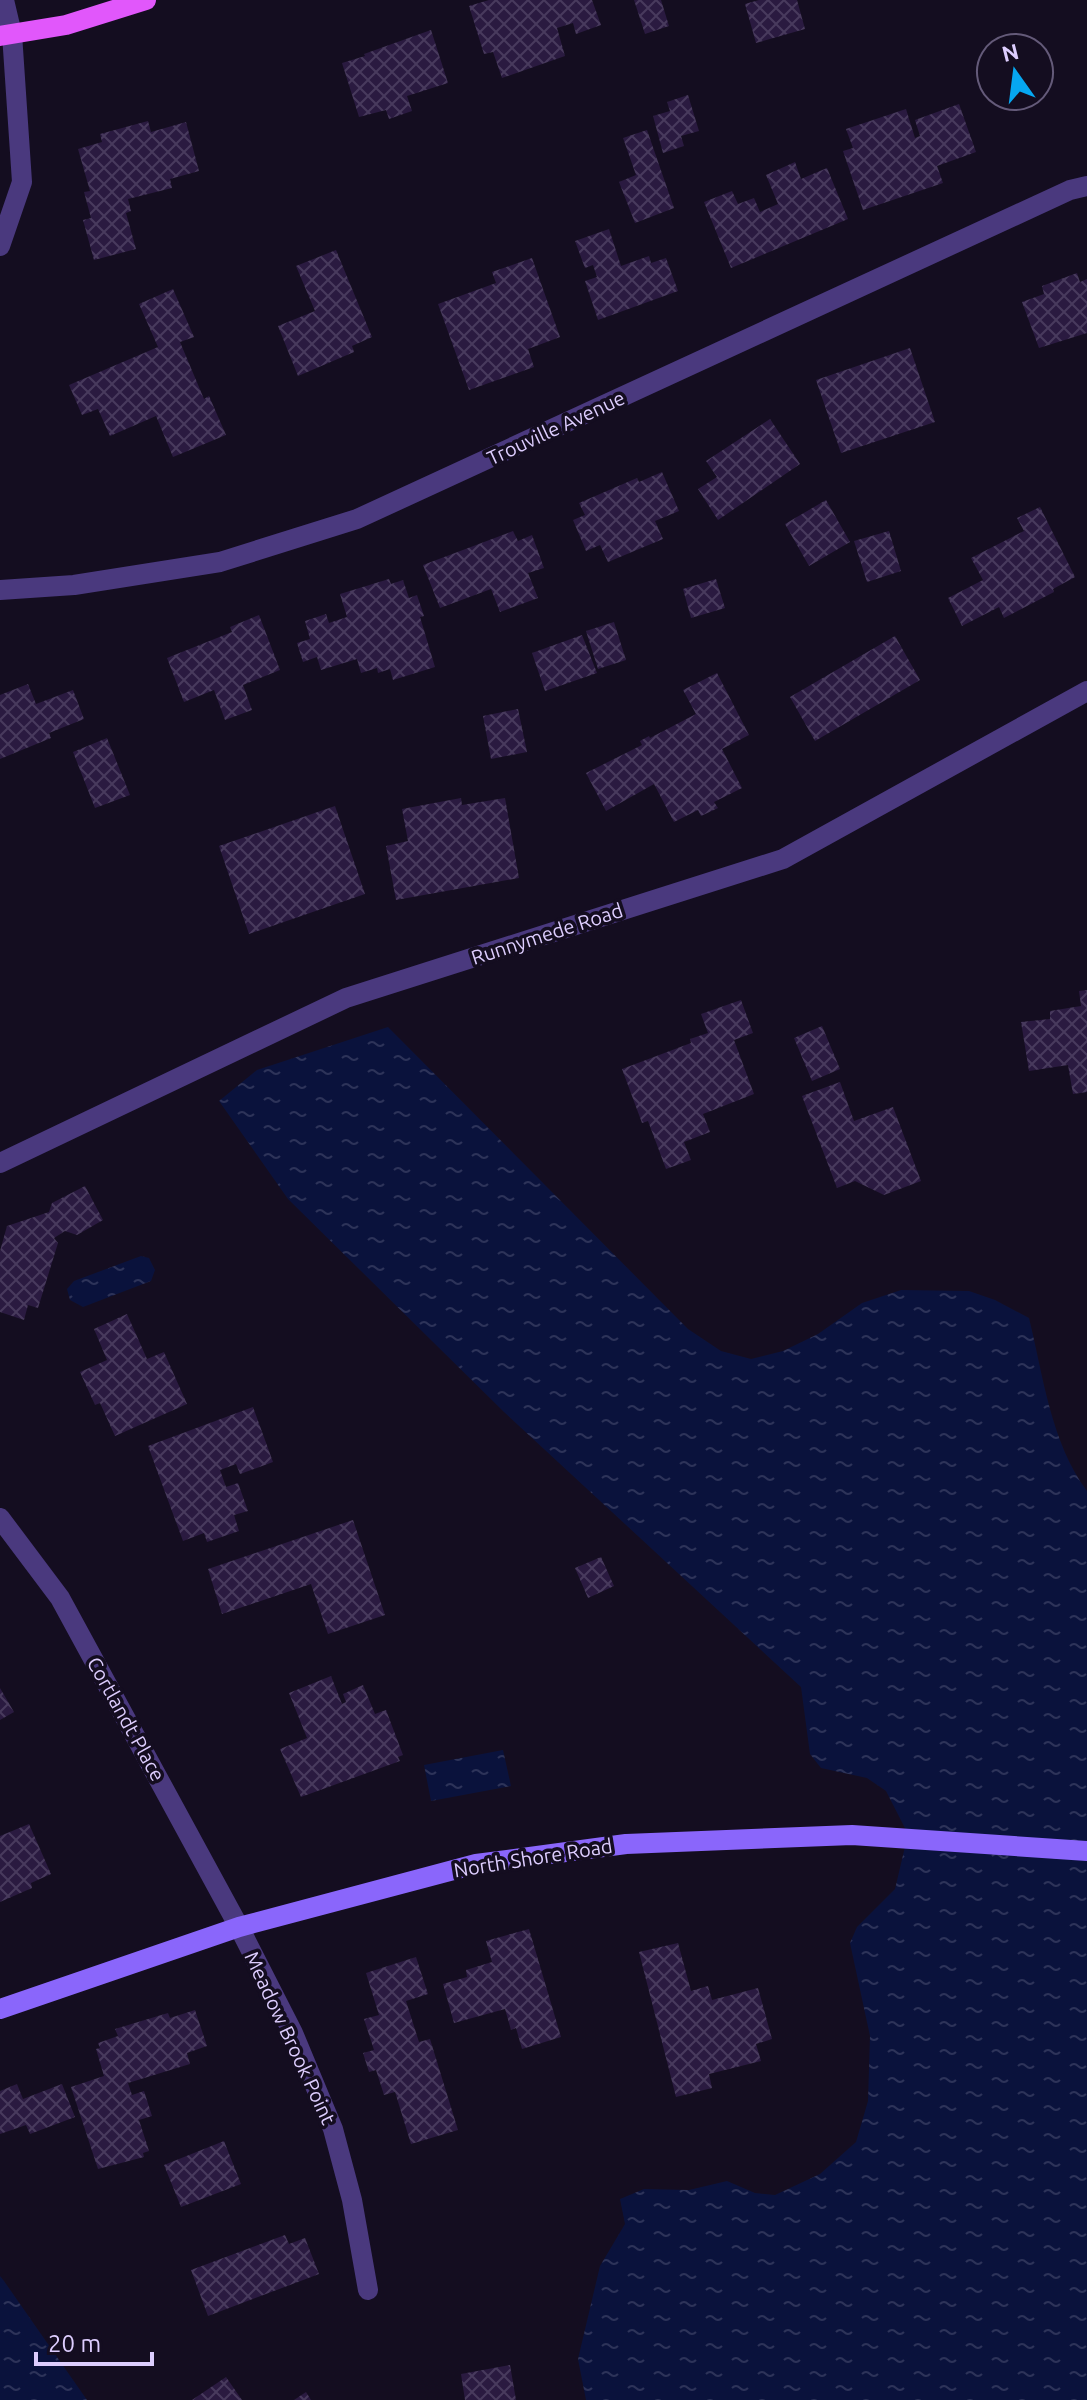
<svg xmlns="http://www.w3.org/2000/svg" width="1087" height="2400" font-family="Ubuntu,sans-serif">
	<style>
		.water { fill: url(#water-ripples) }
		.building { fill: url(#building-cross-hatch) }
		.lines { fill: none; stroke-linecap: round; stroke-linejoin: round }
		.street { stroke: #4a397e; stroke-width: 20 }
		.secondary { stroke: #8a66fb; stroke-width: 20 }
		.primary { stroke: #e157fb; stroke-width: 20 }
		.labels { text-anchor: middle; stroke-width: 7; stroke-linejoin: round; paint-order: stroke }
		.street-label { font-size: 20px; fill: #ddcdfe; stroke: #140d20 }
	</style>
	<defs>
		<pattern id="water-ripples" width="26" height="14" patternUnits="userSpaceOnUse" patternTransform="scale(2)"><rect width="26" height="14" fill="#0a123c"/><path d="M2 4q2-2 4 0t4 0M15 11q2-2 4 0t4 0" fill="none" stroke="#2d3359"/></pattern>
		<pattern id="building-cross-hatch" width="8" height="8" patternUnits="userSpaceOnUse" patternTransform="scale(2)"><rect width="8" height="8" fill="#2a1a40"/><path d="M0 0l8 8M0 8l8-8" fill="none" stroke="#483a5d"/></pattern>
	</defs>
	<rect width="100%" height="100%" fill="#140d20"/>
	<!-- water -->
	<path class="water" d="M388 1027 688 1329 721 1351 751 1359 783 1351 818 1334 862 1303 901 1290 969 1291 995 1300 1029 1318C1043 1375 1051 1443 1087 1491V2400H586L578 2359 600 2266 625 2224 620 2199 644 2189 689 2190 727 2181 755 2193 775 2195 820 2174 856 2142 868 2101 870 2036 850 1943 857 1927 895 1889 908 1834 886 1791 867 1778 821 1768 810 1754 801 1687 504 1412 288 1199 219 1101 257 1070Z
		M141 1256 149 1258 155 1270 151 1281 83 1307 70 1300 67 1289 74 1281Z
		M503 1750 511 1786 431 1801 424 1765Z
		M0 2276 4 2281 87 2400H0Z"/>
	<!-- building -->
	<path class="building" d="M489 0H592L601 25 576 34 573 23 557 28 565 56 502 78 493 52 484 54 469 6Z
		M634 0H661L669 26 645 34Z
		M759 0H797L805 29 756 43 745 4Z
		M431 30 448 83 407 96 412 111 389 119 386 110 359 117 342 63 365 56 364 54Z
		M688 95 699 131 681 136 684 146 663 153 653 116 670 111 667 102Z
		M959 104 976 152 937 166 943 183 863 210 843 151 853 148 846 129 906 109 915 138 920 136 915 120Z
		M148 121 151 132 186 122 199 171 170 179 172 188 128 199 131 211 126 213 136 249 94 260 83 220 91 218 84 192 90 191 78 149 102 142 100 134Z
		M647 130 674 208 635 223 619 182 636 175 623 138Z
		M795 162 801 179 827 168 848 219 731 268 704 202 732 191 738 204 754 198 760 212 778 204 766 175Z
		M609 229 621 266 649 256 651 263 666 258 678 291 598 320 585 281 597 277 593 265 585 268 575 241Z
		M336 250 372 337 352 346 354 352 298 376 278 326 315 311 296 266Z
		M532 258 560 337 528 349 534 367 469 390 438 304 496 283 492 272Z
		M1077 273 1080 282 1087 279V333L1039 348 1022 302 1044 294 1042 286Z
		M173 289 194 337 180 342 204 399 209 396 226 435 173 457 156 416 110 436 98 409 82 415 69 385 158 347 139 304Z
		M910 348 935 422 841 453 816 380Z
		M770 419 800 464 718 520 698 489 717 477 706 461Z
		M662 472 679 511 655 521 663 539 608 562 600 545 586 551 573 520 585 515 579 503 637 478 639 482Z
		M826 500 850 542 809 566 785 524Z
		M1040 507 1075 577 1053 589 1054 592 1004 618 999 607 962 626 948 598 983 580 971 558 1024 531 1017 518Z
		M513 531 518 541 532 535 544 568 528 573 538 598 500 612 491 589 440 608 423 565Z
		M889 531 901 571 867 582 854 541Z
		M389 579 391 584 403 580 409 598 417 595 424 616 420 617 435 667 393 680 390 669 378 673 377 668 361 673 357 659 321 670 317 657 303 662 297 643 310 639 305 621 326 614 329 623 347 617 340 594Z
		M716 579 725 608 691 618 683 589Z
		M259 615 280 670 243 685 252 710 225 720 214 690 184 702 167 658 232 632 230 627Z
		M614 622 626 660 598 669 586 631Z
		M582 635 597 673 545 691 532 653Z
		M895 636 920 680 815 741 790 697Z
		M717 673 749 735 722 749 742 788 714 802 718 808 701 816 698 810 674 822 654 784 606 811 586 773 642 745 640 741 649 736 650 738 696 714 683 690Z
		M28 684 36 704 73 690 84 719 49 733 51 738 0 759V695Z
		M518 709 527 752 491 759 483 716Z
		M107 738 130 795 95 808 73 752Z
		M461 798 462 805 505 798 519 878 396 900 386 846 408 841 402 809Z
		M335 806 365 894 249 934 219 846Z
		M1087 990V1092L1073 1094 1068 1065 1029 1071 1021 1022 1050 1019V1011L1081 1006 1079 991Z
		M741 1000 753 1033 734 1040 754 1094 703 1114 710 1132 684 1142 691 1160 666 1169 648 1121 642 1123 622 1069 691 1043 690 1039 708 1033 701 1014Z
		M822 1026 840 1069 812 1081 794 1038Z
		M840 1082 854 1121 893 1107 921 1181 884 1195 855 1181 837 1188 802 1096Z
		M85 1186 103 1220 77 1235 65 1231 54 1238 58 1243 38 1308 28 1305 24 1320 0 1312V1251L7 1226 49 1212 52 1203Z
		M127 1314 147 1359 164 1352 187 1404 115 1436 100 1403 95 1405 80 1372 107 1360 94 1329Z
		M253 1407 273 1462 240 1474 236 1464 220 1470 226 1487 238 1483 248 1511 234 1515 239 1531 207 1542 204 1533 183 1541 148 1446Z
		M353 1520 385 1615 328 1634 311 1584 222 1614 208 1569Z
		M601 1557 614 1586 588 1598 575 1568Z
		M331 1676 342 1704 346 1702 343 1694 363 1685 375 1714 386 1710 403 1755 398 1757 400 1761 301 1797 280 1749 307 1738 289 1693Z
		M0 1688 14 1712 0 1720Z
		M29 1824 51 1874 31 1883 32 1888 0 1902V1836Z
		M529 1929 561 2037 522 2049 516 2028 511 2030 505 2009 454 2023 443 1984 467 1977 466 1970 492 1962 486 1941Z
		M678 1943 691 1991 708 1986 712 2000 758 1988 772 2039 756 2044 761 2061 709 2074 712 2088 676 2097 639 1952Z
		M416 1957 428 1994 406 2001 419 2042 430 2039 458 2130 411 2144 395 2092 384 2095 376 2070 369 2072 363 2053 374 2050 364 2019 379 2015 366 1973Z
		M195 2010 207 2046 187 2053 190 2064 128 2083 132 2095 144 2091 152 2116 139 2120 149 2151 143 2153 144 2157 98 2169 71 2087 104 2076 96 2049 100 2048 98 2043 118 2036 115 2029 168 2013 170 2018Z
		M17 2084 23 2099 62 2084 75 2117 30 2134 26 2125 0 2134V2091Z
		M224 2141 241 2184 181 2207 164 2165Z
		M285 2235 289 2244 305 2238 319 2274 208 2316 191 2270Z
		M510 2365 516 2400H465L461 2374Z
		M226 2377 242 2400H192Z
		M306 2392 311 2400H294Z"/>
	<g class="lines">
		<!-- street -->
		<path class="street" d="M0 246 22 182 12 34 4 0
			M0 590 74 585 220 562 357 519 1070 190 1087 186
			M0 1163 346 998 783 859 1087 691
			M0 1518 60 1598 239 1927 293 2033 333 2129 352 2200 368 2290"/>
		<!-- secondary -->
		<path class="secondary" d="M0 2009 239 1927 476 1864 626 1844 852 1835 1087 1851"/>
		<!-- primary -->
		<path class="primary" d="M0 36 66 25 146 0"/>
	</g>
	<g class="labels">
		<!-- street labels -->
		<g class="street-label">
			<text transform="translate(556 428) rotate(-25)" y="7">Trouville Avenue</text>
			<text transform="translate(547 934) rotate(-18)" y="7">Runnymede Road</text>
			<text transform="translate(126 1719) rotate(61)" y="7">Cortlandt Place</text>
			<text transform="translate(533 1858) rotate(-9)" y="7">North Shore Road</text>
			<text transform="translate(290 2038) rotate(65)" y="7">Meadow Brook Point</text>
		</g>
	</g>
	<!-- north arrow -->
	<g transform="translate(1015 72) rotate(346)"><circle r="38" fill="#140d20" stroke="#645a79" stroke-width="2"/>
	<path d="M0-6L14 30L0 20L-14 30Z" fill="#06a7f1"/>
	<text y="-12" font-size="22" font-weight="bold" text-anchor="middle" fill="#ddcdfe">N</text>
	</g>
	<!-- scale -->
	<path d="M36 2352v12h116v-12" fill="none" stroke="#ddcdfe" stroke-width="4"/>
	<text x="48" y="2352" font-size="24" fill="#ddcdfe" stroke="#140d20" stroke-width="6" paint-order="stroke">20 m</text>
</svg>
